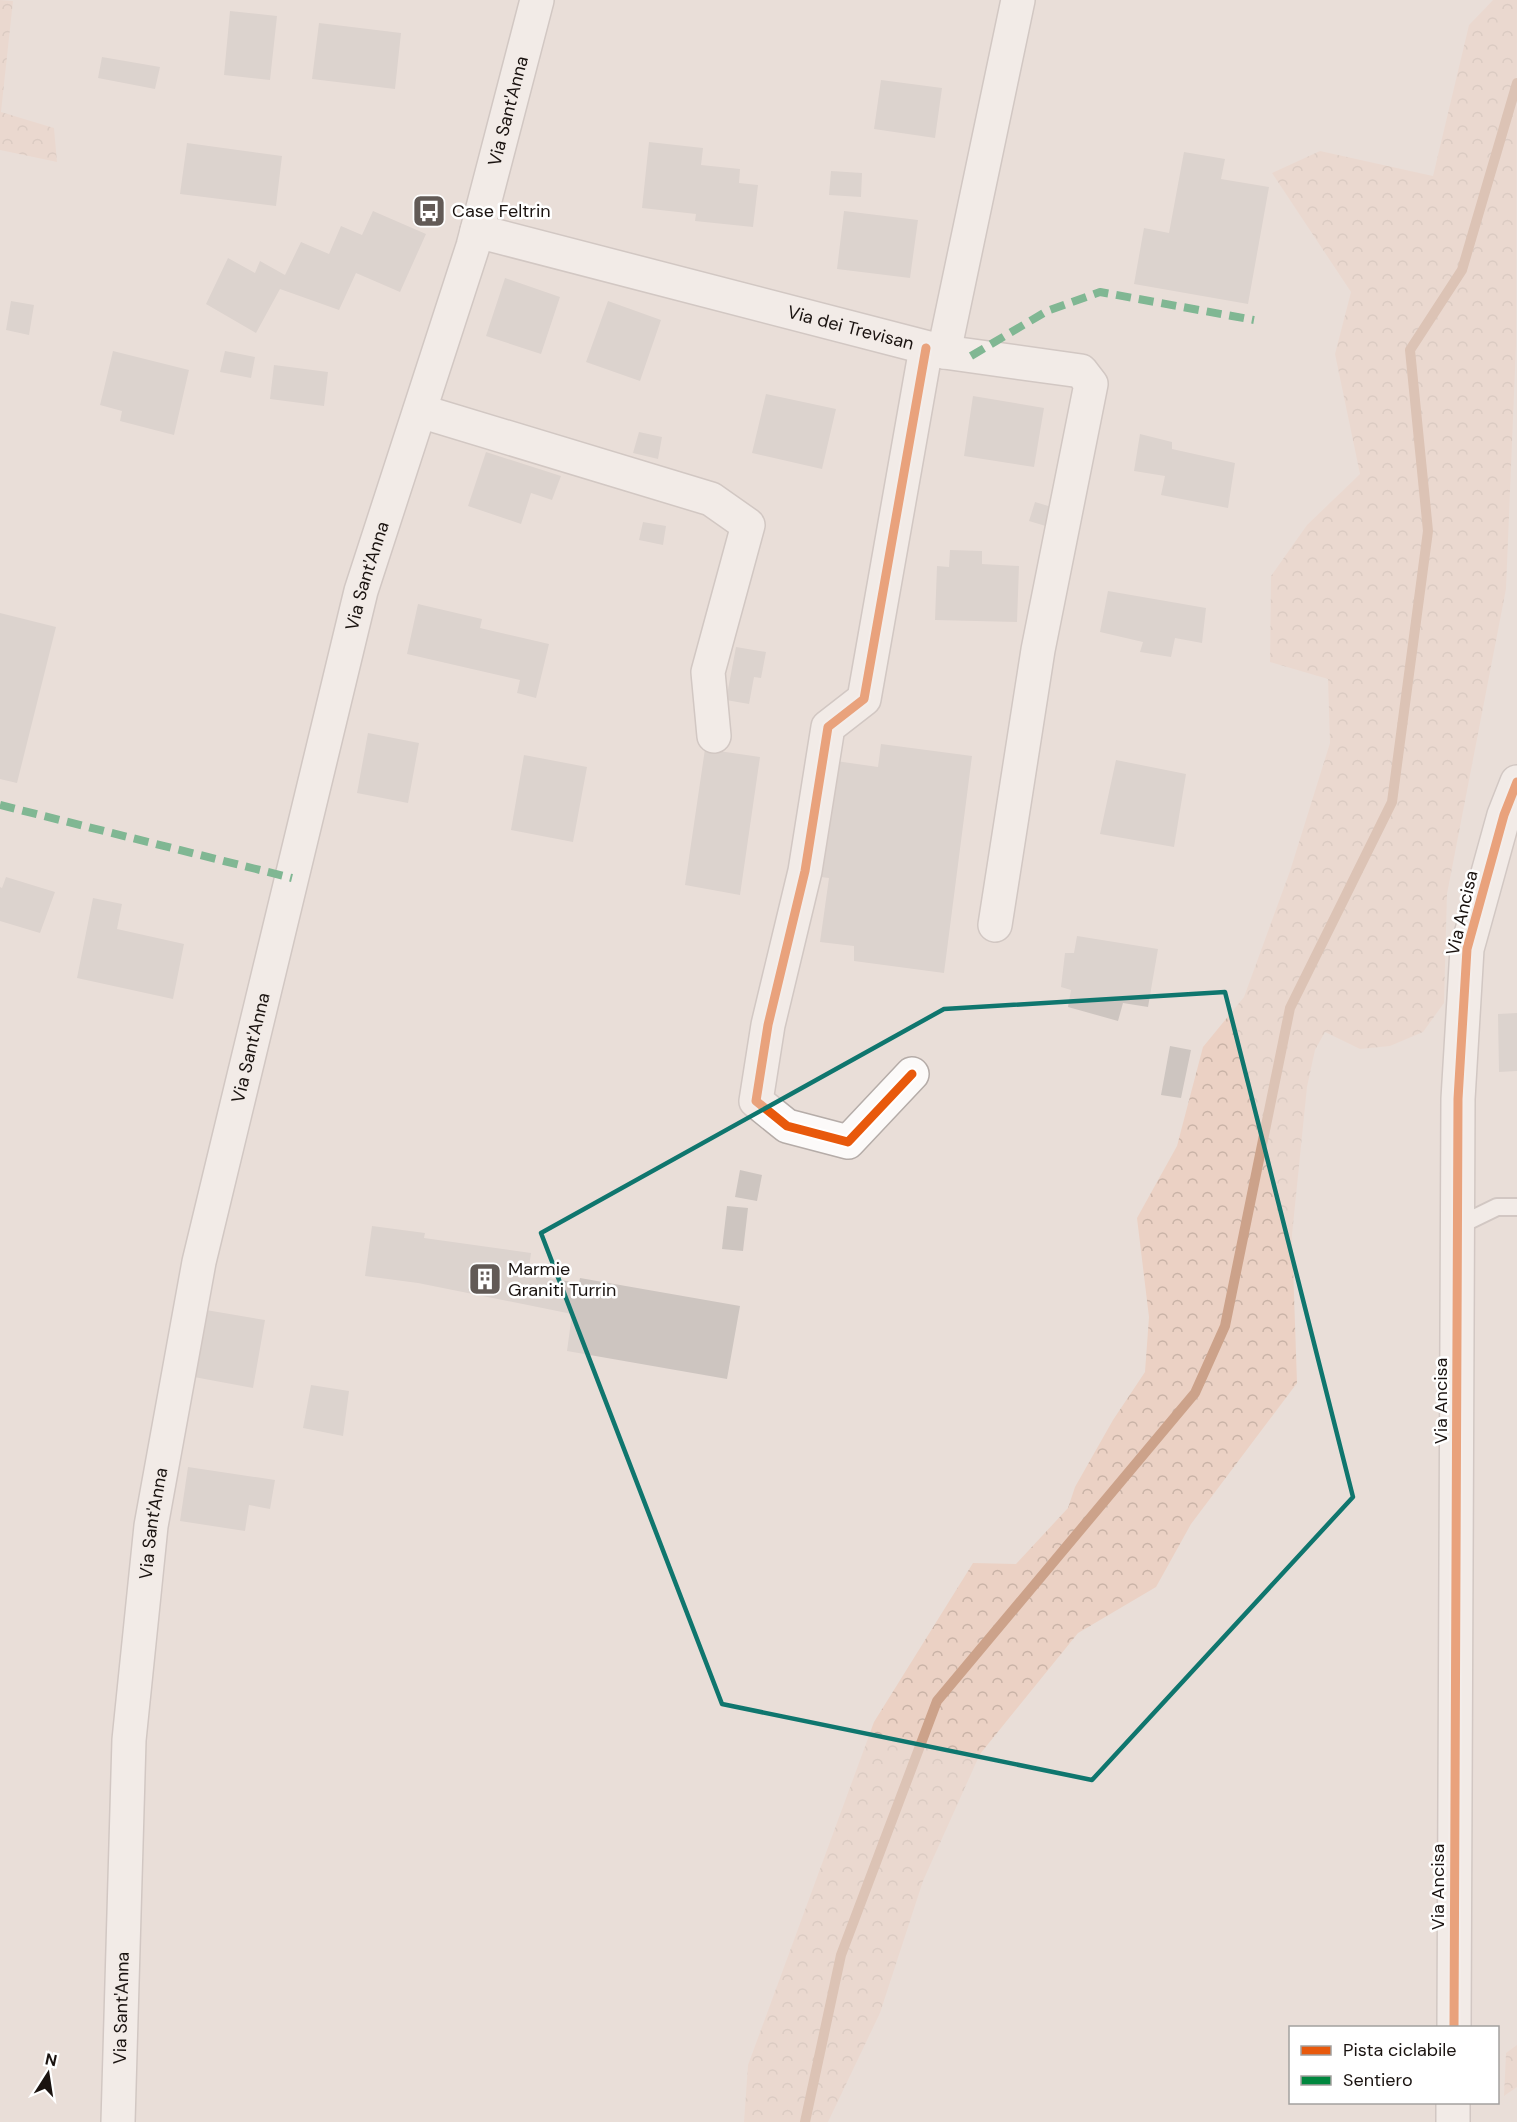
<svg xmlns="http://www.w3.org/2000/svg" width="1517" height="2122" font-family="'DM Sans',sans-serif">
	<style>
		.forest { fill: url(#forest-crowns) }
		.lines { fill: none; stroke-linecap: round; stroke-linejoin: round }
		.stream { stroke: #cca28a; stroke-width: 10 }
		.building { fill: #cdc5c0 }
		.lane-casing { stroke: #b5aca8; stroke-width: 20 }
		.street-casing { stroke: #b5aca8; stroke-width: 36 }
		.secondary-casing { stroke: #b5aca8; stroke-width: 36 }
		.lane { stroke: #fcfaf9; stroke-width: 16 }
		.street { stroke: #fcfaf9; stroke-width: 33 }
		.secondary { stroke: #fcfaf9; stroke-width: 33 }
		.quiet { stroke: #00873e; stroke-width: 8; stroke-dasharray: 15 8; stroke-linecap: butt }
		.cycleway-casing { stroke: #fff; stroke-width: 13 }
		.cycleway { stroke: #e8590c; stroke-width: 9 }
		.marked { fill: none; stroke: #0f766e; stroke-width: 4.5; stroke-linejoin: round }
		.labels { text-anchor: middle; stroke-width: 5; stroke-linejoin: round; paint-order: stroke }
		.street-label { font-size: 18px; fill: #1a1310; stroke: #fff }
		.poi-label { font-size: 18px; fill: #1a1310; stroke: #fff; text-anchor: start }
	</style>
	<defs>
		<pattern id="forest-crowns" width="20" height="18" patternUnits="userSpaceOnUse" patternTransform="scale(1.5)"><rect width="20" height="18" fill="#ebd1c4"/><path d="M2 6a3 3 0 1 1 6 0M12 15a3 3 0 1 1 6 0" fill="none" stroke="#c9b3a7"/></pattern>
	</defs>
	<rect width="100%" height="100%" fill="#e9ded8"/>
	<!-- forest -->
	<path class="forest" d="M0 0 13 1 1 112 54 128 57 162 0 150Z
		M1493 0H1517L1516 346 1506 589 1447 894 1444 1003 1423 1032 1390 1046 1360 1049 1325 1032 1315 1050 1307 1087 1292 1235 1297 1383 1191 1524 1156 1587 1078 1633 980 1754 923 1881 880 2013 828 2122H744L748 2065 874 1722 973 1563 1016 1564 1068 1508 1075 1487 1113 1420 1145 1372 1149 1317 1137 1218 1177 1146 1203 1047 1244 997 1290 871 1330 743 1328 679 1270 662 1271 576 1307 525 1360 474 1335 354 1351 292 1272 173 1320 151 1433 176 1469 25Z
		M1517 2045V2087L1504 2096 1506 2053Z"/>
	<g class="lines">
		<!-- stream -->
		<path class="stream" d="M805 2122 841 1955 937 1701 1195 1393 1225 1326 1290 1008 1392 802 1428 531 1410 350 1462 270 1517 83"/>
	</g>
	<!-- building -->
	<path class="building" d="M230 11 277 16 270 80 224 75Z
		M319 23 401 33 395 89 312 79Z
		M102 57 160 67 155 89 98 78Z
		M881 80 942 88 935 138 874 129Z
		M649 142 703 148 701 165 740 169 739 183 758 185 753 227 695 221 696 214 642 208Z
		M187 143 282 156 276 206 180 194Z
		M1184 152 1225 159 1221 179 1269 187 1248 304 1134 284 1144 228 1169 233Z
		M831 171 862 173 861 197 829 195Z
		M373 211 426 234 400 292 356 273 339 310 280 289 256 333 206 304 228 258 255 273 260 261 285 275 301 242 329 254 341 226 362 235Z
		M844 211 918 220 910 278 837 269Z
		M505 278 560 297 541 354 486 336Z
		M11 301 34 305 29 335 6 330Z
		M608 301 661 320 640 381 586 362Z
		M113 351 189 370 174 435 120 421 122 411 100 405Z
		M225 351 255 357 251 378 220 372Z
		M274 365 328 372 324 406 270 399Z
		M766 394 836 409 822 469 752 453Z
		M973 396 1044 408 1034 467 964 456Z
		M639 432 662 437 658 459 633 453Z
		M1140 434 1172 442V449L1235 463 1228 508 1161 495 1165 476 1134 471Z
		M486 452 561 476 552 500 531 493 521 524 468 506Z
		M1035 502 1055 508 1049 527 1029 521Z
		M643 522 666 526 663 545 639 540Z
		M950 550 982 551V564L1019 566 1017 622 935 620 937 566 949 567Z
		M1108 591 1206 608 1202 643 1175 638 1171 657 1140 652 1143 642 1100 632Z
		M418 604 482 619 480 628 549 644 536 698 517 693 520 680 407 654Z
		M0 613 56 627 17 783 0 779Z
		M736 647 766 652 761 678 754 677 749 704 726 700Z
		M368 733 419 743 408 803 357 793Z
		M881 744 972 756 944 973 854 961V946L820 942 829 878 821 877 836 761 878 767Z
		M705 749 760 757 740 895 685 885Z
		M524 755 587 767 573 842 511 830Z
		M1116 760 1186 774 1174 847 1100 834Z
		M6 877 55 892 40 933 0 921V887L2 888Z
		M93 898 122 904 117 929 184 944 173 999 77 978Z
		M1077 936 1158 949 1148 1007 1123 1003 1118 1021 1068 1007 1071 990 1061 987 1065 953H1074Z
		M1517 1013V1071L1499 1072 1498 1014Z
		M1170 1046 1191 1050 1181 1098 1161 1095Z
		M740 1170 762 1175 757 1201 735 1197Z
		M727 1206 748 1208 743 1251 722 1249Z
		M372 1226 425 1233 424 1238 531 1253 528 1275 579 1283 580 1278 740 1306 727 1379 567 1351 572 1314 418 1283 365 1276Z
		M206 1310 265 1320 253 1388 194 1377Z
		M311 1385 349 1391 343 1436 303 1428Z
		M188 1467 275 1480 270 1509 249 1505 245 1531 180 1521Z"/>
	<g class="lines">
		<!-- lane casing -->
		<g class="lane-casing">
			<path id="lane" d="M1458 1226 1497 1207H1517"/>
		</g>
		<!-- street casing -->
		<g class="street-casing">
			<g id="street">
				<path id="s1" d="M477 231 944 352 1018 0"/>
				<path d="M944 352 1081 371 1091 384 1038 650 995 925"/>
				<path d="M420 411 711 499 748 525 708 672 714 736"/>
				<path d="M912 1074 848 1142 787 1126 756 1101 768 1025 805 871 828 727 864 699 926 348"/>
				<path d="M1454 2028 1458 1099 1467 949 1504 815 1517 782"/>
				<path d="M1453 2122V2102"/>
			</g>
		</g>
		<!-- secondary casing -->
		<g class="secondary-casing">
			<g id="secondary">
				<path id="s2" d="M118 2122 129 1740 151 1526 199 1262 361 591 473 246 537 0"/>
			</g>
		</g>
		<!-- lane -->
		<use href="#lane" class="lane"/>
		<!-- street -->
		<use href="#street" class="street"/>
		<!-- secondary -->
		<use href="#secondary" class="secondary"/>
		<!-- quiet -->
		<path class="quiet" d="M971 356 1047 311 1100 292 1254 320
			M0 805 292 878"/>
		<!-- cycleway casing -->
		<g class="cycleway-casing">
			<path id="cycleway" d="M912 1074 848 1142 787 1126 756 1101 768 1025 805 871 828 727 864 699 926 348
				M1454 2028 1458 1099 1467 949 1504 815 1517 782"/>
		</g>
		<!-- cycleway -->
		<use href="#cycleway" class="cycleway"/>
	</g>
	<!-- marked area -->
	<path d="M0 0H1517V2122H0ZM1225 992 1353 1497 1092 1780 722 1704 541 1233 944 1009Z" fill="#e9ded8" fill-opacity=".55" fill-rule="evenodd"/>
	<path class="marked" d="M1225 992 1353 1497 1092 1780 722 1704 541 1233 944 1009Z"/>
	<!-- icons -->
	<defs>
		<g id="bus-square" transform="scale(1.725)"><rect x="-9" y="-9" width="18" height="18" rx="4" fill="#625a56" stroke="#fff"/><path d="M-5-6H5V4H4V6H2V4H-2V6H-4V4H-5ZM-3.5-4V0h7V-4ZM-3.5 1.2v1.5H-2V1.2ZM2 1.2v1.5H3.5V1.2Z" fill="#fff"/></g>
		<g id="building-square" transform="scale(1.725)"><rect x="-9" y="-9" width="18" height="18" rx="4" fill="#625a56" stroke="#fff"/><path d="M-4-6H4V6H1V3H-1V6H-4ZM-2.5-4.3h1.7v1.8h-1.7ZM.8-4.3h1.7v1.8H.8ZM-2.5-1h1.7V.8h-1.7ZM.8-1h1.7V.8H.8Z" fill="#fff"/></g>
	</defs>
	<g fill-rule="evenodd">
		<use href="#bus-square" x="429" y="211"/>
		<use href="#building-square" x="485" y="1279"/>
	</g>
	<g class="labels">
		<!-- street labels -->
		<g class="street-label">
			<text dy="6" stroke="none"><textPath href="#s2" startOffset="2058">Via Sant'Anna</textPath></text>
			<text dy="6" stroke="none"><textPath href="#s1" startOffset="386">Via dei Trevisan</textPath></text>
			<text dy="6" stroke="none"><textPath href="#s2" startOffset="1572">Via Sant'Anna</textPath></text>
			<text transform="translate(1462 913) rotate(-77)" y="6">Via Ancisa</text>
			<text dy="6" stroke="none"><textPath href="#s2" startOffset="1086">Via Sant'Anna</textPath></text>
			<text transform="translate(1441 1401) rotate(-90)" y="6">Via Ancisa</text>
			<text dy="6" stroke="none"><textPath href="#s2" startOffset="600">Via Sant'Anna</textPath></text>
			<text transform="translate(1438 1887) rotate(-90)" y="6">Via Ancisa</text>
			<text dy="6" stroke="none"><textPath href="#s2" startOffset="114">Via Sant'Anna</textPath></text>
		</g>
		<!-- poi labels -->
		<g class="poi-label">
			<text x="452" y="217">Case Feltrin</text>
			<text x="508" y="1275">Marmie<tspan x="508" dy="21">Graniti Turrin</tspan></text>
		</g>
	</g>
	<!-- legend -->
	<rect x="1289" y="2026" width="210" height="78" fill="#ffffff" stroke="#a3a19f" stroke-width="1.5"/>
	<rect x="1301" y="2046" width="30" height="9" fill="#e8590c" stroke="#a3a19f" stroke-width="1.5"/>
	<text x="1343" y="2056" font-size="18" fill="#1a1310">Pista ciclabile</text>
	<rect x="1301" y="2076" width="30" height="9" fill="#00873e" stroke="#a3a19f" stroke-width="1.5"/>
	<text x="1343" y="2086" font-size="18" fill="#1a1310">Sentiero</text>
	<!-- north arrow -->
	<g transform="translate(48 2074) rotate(12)" stroke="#ffffff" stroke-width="4.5" paint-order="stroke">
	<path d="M0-4.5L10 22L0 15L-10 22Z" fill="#1a1310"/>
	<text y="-9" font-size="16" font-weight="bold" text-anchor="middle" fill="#1a1310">N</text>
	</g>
</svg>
